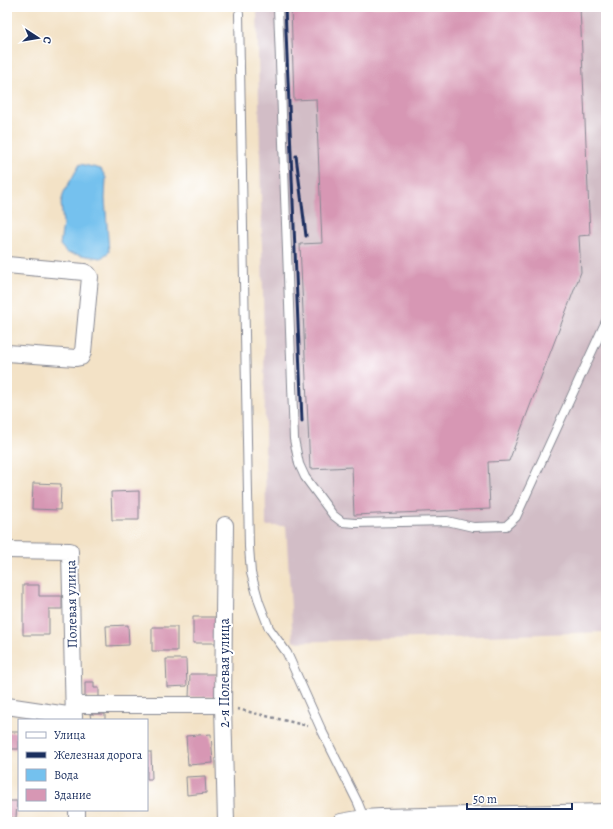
<svg xmlns="http://www.w3.org/2000/svg" width="613" height="829" font-family="Alegreya,serif">
	<style>
		.industrial { fill: #d2bdc6 }
		.water { fill: #74c1ee; stroke: #4878a6 }
		.building { fill: #d797b4 }
		.lines { fill: none; stroke-linecap: round; stroke-linejoin: round }
		.service-casing { stroke: #878892; stroke-width: 10 }
		.minor-casing { stroke: #878892; stroke-width: 18 }
		.path { stroke: #878892; stroke-width: 2.5; stroke-dasharray: 3 3; stroke-linecap: butt }
		.service { stroke: #fff; stroke-width: 8 }
		.minor { stroke: #fff; stroke-width: 16 }
		.rail { stroke: #1b2f5e; stroke-width: 3 }
		.labels { text-anchor: middle; stroke-width: 4; stroke-linejoin: round; paint-order: stroke }
		.street-label { font-size: 14px; fill: #1b2f5e; stroke: #fff }
	</style>
	<rect width="100%" height="100%" fill="#fff"/>
	<filter id="ink" filterUnits="userSpaceOnUse"><feTurbulence type="fractalNoise" baseFrequency=".025" numOctaves="2"/><feDisplacementMap in="SourceGraphic" scale="8" xChannelSelector="R" yChannelSelector="G"/><feConvolveMatrix kernelMatrix="1 2 1 2 8 2 1 2 1" color-interpolation-filters="sRGB"/></filter>
	<filter id="wash" filterUnits="userSpaceOnUse"><feTurbulence type="fractalNoise" baseFrequency=".012" numOctaves="4" result="noise"/><feDisplacementMap in="SourceGraphic" scale="16" xChannelSelector="R" yChannelSelector="G"/><feGaussianBlur stdDeviation="0.9" result="paint"/><feColorMatrix in="noise" values="0 0 0 0 0 0 0 0 0 0 0 0 0 0 0 0 0 1.4 0 .05"/><feComposite in="paint" operator="in"/></filter>
	<g filter="url(#wash)">
		<rect width="100%" height="100%" fill="#f3e2c6"/>
		<!-- industrial -->
		<path class="industrial" d="M257 7H606V632L293 642 286 526H266L264 345Z"/>
		<!-- water -->
		<path class="water" d="M80 164 101 169 106 178 105 199 109 252 101 258 67 253 60 245 63 224 61 203 64 192Z"/>
		<g id="blocks">
			<!-- building -->
			<path class="building" d="M291 7H580L590 235 579 236 581 272 509 461 488 462 490 509 354 515 352 467 310 469 300 244 322 243 316 99 294 100Z
				M33 483 61 484 60 510 32 509Z
				M139 491V520H112L111 492Z
				M23 585H39V596H62V609H49V635H23Z
				M193 617H216V643H193Z
				M128 625 129 645 107 646 106 626Z
				M152 627H177V651H152Z
				M166 659H186L187 686 167 687Z
				M190 674H216L215 697H189Z
				M85 682H94V688H99V697H85Z
				M90 714H105V720H91Z
				M7 732H19V749H7Z
				M211 734 213 763 188 765 186 736Z
				M147 752H151L152 779H147Z
				M205 776 206 793 187 795 186 777Z
				M7 801H17L16 818H7Z"/>
		</g>
	</g>
	<g filter="url(#ink)">
		<use href="#blocks" fill-opacity="0" stroke="#878892" stroke-width="1"/>
		<g class="lines">
			<!-- service casing -->
			<g class="service-casing">
				<path id="service" d="M278 7 294 439 299 464 305 477 333 515 342 522 355 523 447 521 473 527 506 526 516 517 606 321
					M239 14 249 547 251 573 259 602 269 628 287 653 321 729 358 803 364 818"/>
			</g>
			<!-- minor casing -->
			<g class="minor-casing">
				<path id="minor" d="M7 265 84 272 88 274 90 277 83 352 81 357 76 358 7 353
					M225 525 223 705 226 822
					M7 550 70 551 74 720
					M74 705H223
					M7 706 74 716
					M77 810V822
					M341 822 364 818 381 817 606 812"/>
			</g>
			<!-- path -->
			<path class="path" d="M237 709 308 726"/>
			<!-- service -->
			<use href="#service" class="service"/>
			<!-- minor -->
			<use href="#minor" class="minor"/>
			<!-- rail -->
			<path class="rail" d="M285 7 302 421
				M296 156 306 236"/>
		</g>
	</g>
	<g class="labels">
		<!-- street labels -->
		<g class="street-label">
			<text transform="translate(71 604) rotate(-91)" y="5">Полевая улица</text>
			<text transform="translate(224 673) rotate(-90)" y="5">2-я Полевая улица</text>
		</g>
	</g>
	<!-- margin -->
	<rect width="613" height="829" fill="none" stroke="#fff" stroke-width="24"/>
	<!-- legend -->
	<rect x="18" y="719" width="130" height="92" fill="#ffffff" stroke="#a4acbf"/>
	<rect x="26" y="732" width="20" height="6" fill="#ffffff" stroke="#a4acbf"/>
	<text x="54" y="739" font-size="12" fill="#1b2f5e">Улица</text>
	<rect x="26" y="752" width="20" height="6" fill="#1b2f5e" stroke="#a4acbf"/>
	<text x="54" y="759" font-size="12" fill="#1b2f5e">Железная дорога</text>
	<rect x="26" y="769" width="20" height="12" fill="#74c1ee" stroke="#a4acbf"/>
	<text x="54" y="779" font-size="12" fill="#1b2f5e">Вода</text>
	<rect x="26" y="789" width="20" height="12" fill="#d797b4" stroke="#a4acbf"/>
	<text x="54" y="799" font-size="12" fill="#1b2f5e">Здание</text>
	<!-- north arrow -->
	<g transform="translate(38 38) rotate(102)" stroke="#ffffff" stroke-width="3" paint-order="stroke">
	<path d="M0-3L7 15L0 10L-7 15Z" fill="#1b2f5e"/>
	<text y="-6" font-size="11" font-weight="bold" text-anchor="middle" fill="#1b2f5e">С</text>
	</g>
	<!-- scale -->
	<path d="M467 803v6h105v-6" fill="none" stroke="#1b2f5e" stroke-width="2"/>
	<text x="473" y="803" font-size="12" fill="#1b2f5e" stroke="#ffffff" stroke-width="3" paint-order="stroke">50 m</text>
</svg>
